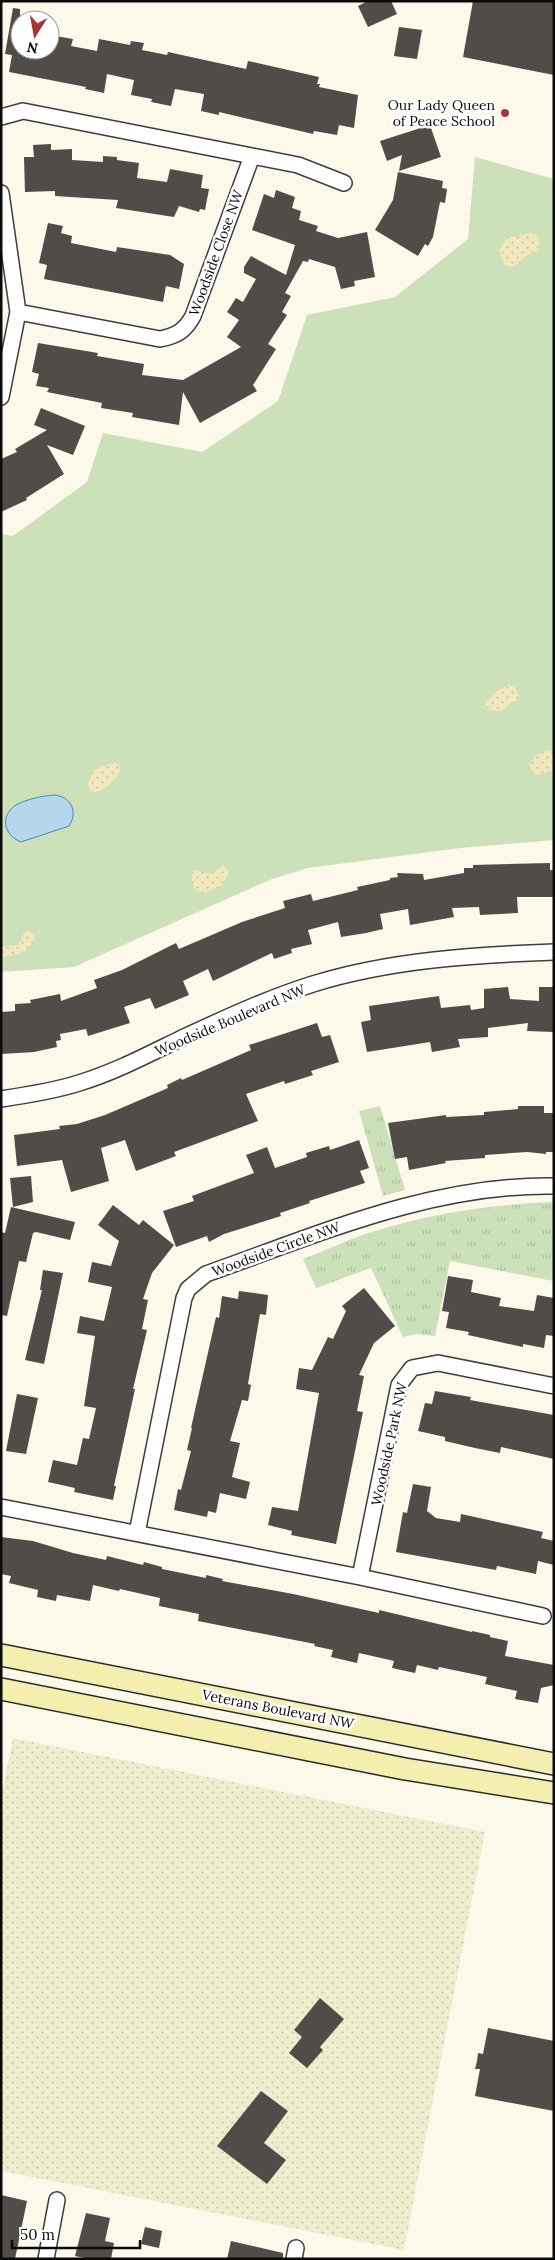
<svg xmlns="http://www.w3.org/2000/svg" width="555" height="2260" font-family="Lora,serif">
	<style>
		.farmland { fill: url(#farmland-dots) }
		.grass { fill: #cce1b9 }
		.sand { fill: url(#sand-dots) }
		.park { fill: url(#park-tufts) }
		.water { fill: #b6d6ed; stroke: #4787ba }
		.building { fill: #514c48 }
		.lines { fill: none; stroke-linecap: round; stroke-linejoin: round }
		.street-casing { stroke: #3d3d3d; stroke-width: 18 }
		.secondary-casing { stroke: #2c2c2c; stroke-width: 24 }
		.street { stroke: #fff; stroke-width: 15 }
		.secondary { stroke: #f4efae; stroke-width: 21 }
		.poi-dot { fill: #a73636; stroke: #fff; stroke-width: 2 }
		.labels { text-anchor: middle; stroke-width: 5; stroke-linejoin: round; paint-order: stroke }
		.poi-label { font-size: 14px; fill: #0a0a0a; stroke: #fff; text-anchor: end }
		.street-label { font-size: 14px; fill: #0a0a0a; stroke: #fff }
	</style>
	<defs>
		<pattern id="farmland-dots" width="8" height="8" patternUnits="userSpaceOnUse" patternTransform="scale(1.25)"><rect width="8" height="8" fill="#eeedce"/><path d="M2 2h.1M6 6h.1" fill="none" stroke="#cbcab0" stroke-width="1.8" stroke-linecap="round"/></pattern>
		<pattern id="sand-dots" width="8" height="8" patternUnits="userSpaceOnUse" patternTransform="scale(1.25)"><rect width="8" height="8" fill="#f2e8bd"/><path d="M2 2h.1M6 6h.1" fill="none" stroke="#cec6a1" stroke-width="1.8" stroke-linecap="round"/></pattern>
		<pattern id="park-tufts" width="24" height="20" patternUnits="userSpaceOnUse" patternTransform="scale(1.25)"><rect width="24" height="20" fill="#cce1b9"/><path d="M3 7l-1-3M5 7V3M7 7l1-3M15 17l-1-3M17 17v-4M19 17l1-3" fill="none" stroke="#aec09e"/></pattern>
	</defs>
	<rect width="100%" height="100%" fill="#fcf9ea"/>
	<!-- farmland -->
	<path class="farmland" d="M13 1738 485 1832 404 2250 1 2171V1799Z"/>
	<!-- grass -->
	<path class="grass" d="M475 157 554 179V840L460 848 308 868 272 879 74 967 1 972V534L13 536 87 482 103 433 202 452 278 401 307 315 395 297 468 239Z"/>
	<!-- sand -->
	<path class="sand" d="M532 232 536 235 540 244 537 251 526 256 513 267 504 265 499 251 507 237H517Z
		M509 685 516 688 519 696 517 700 510 703 502 711 486 710V702L497 691Z
		M547 750 554 751V770L537 775 532 773 529 764 536 755Z
		M112 763 118 764 121 768C117 780 104 793 91 792L87 786 94 770Z
		M223 865 229 871 223 885 204 893 195 890 191 880 194 870 212 874Z
		M31 931 35 938C28 955 17 955 1 957V946L18 945 24 933Z"/>
	<!-- park -->
	<path class="park" d="M380 1106 405 1190 383 1196 359 1111Z
		M554 1202V1281L450 1261 435 1336 417 1334 403 1337 371 1268 316 1288 303 1259C327 1250 351 1238 375 1231 433 1213 494 1204 554 1202Z"/>
	<!-- water -->
	<path class="water" d="M54 795C70 796 79 811 69 826L21 842C3 835 0 815 16 805 27 799 42 796 54 795Z"/>
	<!-- building -->
	<path class="building" d="M368 1H391L397 14 368 27 358 6Z
		M473 1H554V75L463 57Z
		M13 8 20 9V50H50V35L73 39 71 46 97 51 99 39 130 45 131 41 144 43 142 50 167 55 168 52 246 69 248 61 319 77 317 84H320L319 87 358 95 354 128 339 125 337 135 314 131 313 134 219 112V115L201 111 204 94 175 89 171 106 151 102 152 99 131 95 134 80 107 74 104 93 85 89 86 87 9 72 12 55 5 54Z
		M399 27 422 30 417 59 394 56Z
		M430 125 441 157 399 171 402 155 387 161 380 141Z
		M51 144V150L72 149V160L103 162V156L117 157V160L139 163 137 178 167 182 170 169 203 175 201 188 209 189 205 210 200 209 199 212 179 206 174 217 116 208 118 200 55 196V191L25 192 24 157H34L33 145Z
		M398 172 443 181 442 188 447 189 445 203 440 202 433 237 428 246 425 244 418 256 375 230 393 200Z
		M276 190 295 197 292 208 301 211 299 220 318 226 316 231 338 238 367 232 375 277 354 281 355 286 341 289 335 267 309 259 308 262 303 261 285 293 291 296 282 312 287 315 268 344 276 349 253 385 257 391 200 423 183 392 179 425 132 417 133 413 101 408 102 403 47 392 49 388 36 386 39 374 32 372 38 343 98 353 97 356 144 364 142 375 183 380 241 347 227 337 239 320 227 312 236 298 243 302 256 279 244 273V267L251 256 286 275 295 245 252 230 264 194 274 198Z
		M48 223 63 226 61 233 72 236 71 243 116 252 117 247 170 255 184 264 179 289 166 286 163 302 44 279 47 265 39 263Z
		M41 408 85 426 73 455 47 445 64 474 26 498 27 500 1 512V459L17 452 15 449 47 430 34 425Z
		M550 863V870H554V897H517L518 913 480 915 479 907 452 908 454 917 410 925 408 909 380 914 383 929 366 933 341 937 338 922 308 930 312 944 291 949 292 953 274 959 272 953 213 981 208 969 183 981 189 995 155 1009 150 998 124 1007 130 1023 88 1036 86 1029 60 1034 61 1040 56 1041 57 1047 34 1052 1 1054V1012L15 1011V1004L31 1003 30 1000 60 994 61 1001 97 988 94 980 122 970 176 943 179 949 242 922 285 908 283 901 311 894 313 901 358 890 357 887 390 880V878L398 877 397 873 423 874 424 880 464 873V868H473V865Z
		M508 987 510 999 539 1001V987H554V1032L527 1031 528 1023 488 1028V1037L458 1039 460 1047 432 1052 430 1042 367 1052 361 1022 371 1020 369 1006 439 996 441 1008 470 1005 471 1010 484 1008V989Z
		M317 1023 322 1037 330 1035 339 1062 311 1071 313 1075 285 1084 284 1081 246 1094 258 1121 174 1152 176 1156 136 1171 125 1140 101 1148 109 1181 71 1192 62 1160 17 1166 14 1135 60 1129 59 1126 77 1124 105 1115 168 1088 167 1085 181 1078 182 1080 251 1050 249 1045Z
		M518 1106H544V1113H554V1152H546V1154L527 1152 485 1155V1158L445 1161 446 1163 409 1170 407 1157 395 1159 388 1123 446 1115V1117L484 1115V1112L518 1109Z
		M359 1140 369 1168 360 1171 365 1183 309 1201 310 1203 280 1213 281 1216 224 1234 209 1242 207 1236 176 1247 163 1211 194 1201 192 1196 254 1173 246 1155 267 1147 275 1168 307 1157 306 1153 329 1146 330 1150Z
		M31 1176 33 1202 13 1207 10 1178Z
		M113 1205 139 1225 143 1220 174 1245 152 1273 143 1299 148 1300 142 1329 147 1330 133 1389H135L114 1486H116L113 1500 74 1492 75 1488 48 1482 53 1460 77 1465 83 1438 89 1439 96 1408 84 1406 95 1336 77 1333 80 1316 104 1321 112 1287 88 1282 92 1262 111 1266 119 1241 98 1225Z
		M11 1207 75 1222 70 1240 36 1232 33 1233 26 1262 19 1261 7 1316 1 1315V1232L5 1233Z
		M43 1270 63 1273 44 1364 25 1360 42 1290H40Z
		M448 1276 473 1280 471 1292 501 1298 499 1306 534 1311 537 1295 554 1298V1336L546 1335 544 1348 523 1344V1347L468 1335 469 1332 446 1328 449 1312 442 1311Z
		M364 1288 395 1326 374 1343 359 1375 364 1376 357 1411 363 1412 336 1544 291 1535 292 1531 268 1525 272 1507 298 1511 319 1393 296 1389 299 1368 312 1370 328 1337 333 1339 346 1311 342 1306Z
		M239 1291 268 1295 266 1315 260 1314 248 1384 251 1385 248 1401 242 1400 230 1441 240 1443 232 1477 250 1482 246 1499 220 1493 216 1513 208 1511 207 1517 174 1510 178 1489 181 1490 191 1451 187 1450 192 1428H191L216 1317 219 1318 222 1296 238 1299Z
		M435 1391 471 1397 470 1400 554 1415V1459L501 1447 500 1453 475 1448 445 1441V1437L418 1431 425 1403 432 1404Z
		M17 1394 38 1398 26 1454 6 1451Z
		M413 1484 431 1487 427 1511 436 1518 460 1522 461 1514 543 1532 541 1538 554 1541V1565L538 1561 536 1574 497 1566 496 1570 396 1552 403 1512 407 1513Z
		M1 1537 33 1541 73 1553 106 1560 107 1556 143 1565 144 1562 162 1567V1569L206 1578V1575L223 1579 222 1581 293 1594 379 1613V1610L472 1632V1631L490 1635V1637L508 1641 505 1656 554 1665V1685L541 1688 538 1703 515 1699 517 1691 485 1684 487 1677 439 1667 438 1670 417 1665 415 1673 392 1668 394 1661 359 1653 357 1663 331 1657 333 1650 314 1646 315 1644 198 1621 199 1614 159 1606 160 1598 120 1589 119 1591 93 1585 90 1601 57 1595 56 1601 37 1597 38 1590 9 1583 11 1576 1 1574Z
		M320 1998 344 2019 320 2047 323 2050 307 2068 289 2053 302 2037 294 2030Z
		M488 2028 554 2041V2111L475 2096 480 2069H475L477 2061 478 2053 483 2054Z
		M261 2091 288 2111 264 2143 286 2160 267 2184 217 2146Z
		M1 2195 27 2201 15 2259H1Z
		M86 2213 110 2218 105 2241 114 2243 111 2259H89L75 2256Z
		M145 2227 162 2231 159 2248 141 2244Z
		M231 2241 283 2253V2259H227Z"/>
	<g class="lines">
		<!-- street casing -->
		<g class="street-casing">
			<path id="street" d="M1 117 23 111 252 156 193 316C185 331 176 336 160 339L18 312
				M252 156 298 165 344 183
				M1 193 18 312 1 397
				M1 1099C28 1095 54 1091 79 1083 115 1072 147 1055 180 1039 223 1019 268 998 313 984 390 960 474 955 554 952
				M1 1507 360 1577 543 1616
				M137 1533 184 1298 188 1289 206 1274C319 1234 432 1184 554 1186
				M360 1577 399 1385 412 1368 438 1363 554 1386
				M46 2259 57 2200
				M294 2259 296 2248"/>
		</g>
		<!-- secondary casing -->
		<g class="secondary-casing">
			<path id="secondary" d="M1 1655 554 1764
				M1 1689 405 1769 554 1793"/>
		</g>
		<!-- street -->
		<use href="#street" class="street"/>
		<!-- secondary -->
		<use href="#secondary" class="secondary"/>
	</g>
	<!-- markers -->
	<circle class="poi-dot" cx="505" cy="113" r="5"/>
	<g class="labels">
		<!-- poi labels -->
		<g class="poi-label">
			<text x="495" y="110">Our Lady Queen<tspan x="495" dy="16">of Peace School</tspan></text>
		</g>
		<!-- street labels -->
		<g class="street-label">
			<text transform="translate(216 253) rotate(-70)" y="5">Woodside Close NW</text>
			<text transform="translate(230 1020) rotate(-23)" y="5">Woodside Boulevard NW</text>
			<text transform="translate(276 1249) rotate(-20)" y="5">Woodside Circle NW</text>
			<text transform="translate(389 1444) rotate(-78)" y="5">Woodside Park NW</text>
			<text transform="translate(278 1709) rotate(11)" y="5">Veterans Boulevard NW</text>
		</g>
	</g>
	<!-- border -->
	<rect width="555" height="2260" fill="none" stroke="#0a0a0a" stroke-width="5"/>
	<!-- north arrow -->
	<g transform="translate(35 35) rotate(191)"><circle r="24" fill="#ffffff" stroke="#9d9d9d"/>
	<path d="M0-4L9 19L0 12L-9 19Z" fill="#a73636"/>
	<text y="-8" font-size="14" font-weight="bold" text-anchor="middle" fill="#0a0a0a">N</text>
	</g>
	<!-- scale -->
	<path d="M12 2240v8h128v-8" fill="none" stroke="#0a0a0a" stroke-width="2.5"/>
	<text x="20" y="2240" font-size="15" fill="#0a0a0a" stroke="#ffffff" stroke-width="4" paint-order="stroke">50 m</text>
</svg>
